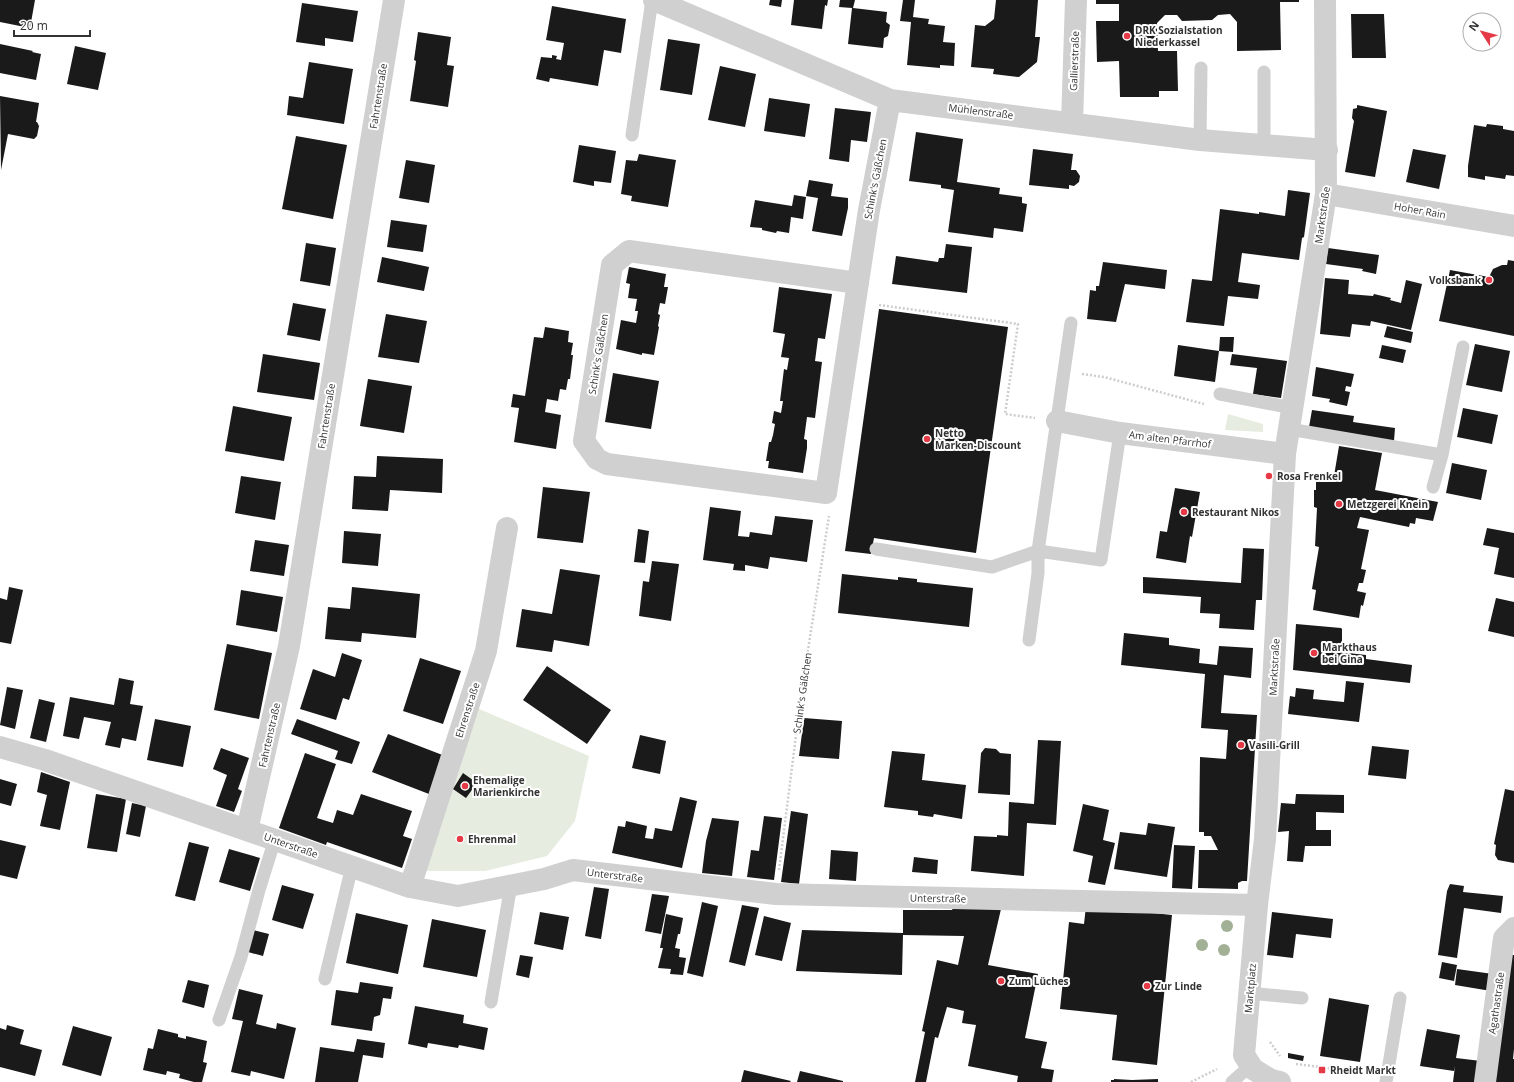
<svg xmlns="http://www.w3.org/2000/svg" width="1514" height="1082" font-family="'Open Sans',sans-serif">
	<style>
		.green { fill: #e6ecdf }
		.building { fill: #1a1a1a }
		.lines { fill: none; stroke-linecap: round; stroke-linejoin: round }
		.path { stroke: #cdcdcd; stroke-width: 2.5; stroke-dasharray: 2 2; stroke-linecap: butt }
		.service { stroke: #d0d0d0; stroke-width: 13 }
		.minor { stroke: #d0d0d0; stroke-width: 22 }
		.tertiary { stroke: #d0d0d0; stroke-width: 22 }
		.tree { fill: #a2b095 }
		.poi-dot { fill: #e63946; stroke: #fff; stroke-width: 1.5 }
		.labels { text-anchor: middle; stroke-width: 4; stroke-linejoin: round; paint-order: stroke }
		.poi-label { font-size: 10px; font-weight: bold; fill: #333; stroke: #fff; text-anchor: start }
		.street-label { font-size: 10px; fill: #333; stroke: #fff }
	</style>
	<rect width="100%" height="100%" fill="#fff"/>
	<!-- green -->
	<path class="green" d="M1228 414 1263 424V432L1225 430Z
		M477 708 589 756 575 821 547 856 485 871H424Z"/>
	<!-- building -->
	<path class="building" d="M0 0H35L30 28 0 22Z
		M770 0H782L781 7 769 5Z
		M794 0H828L827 6 825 5 822 29 791 25Z
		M840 0H855L853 8 887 12 886 22 890 25 888 36 884 38 883 48 848 44 852 8 839 7Z
		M903 0H915L913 17 929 19 928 24 945 26 943 42 955 43 954 66 940 65V68L907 65 911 22 900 21Z
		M996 0H1038L1035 37H1040L1037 62 1019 77 993 74 994 69 971 67 975 25 985 26 994 19Z
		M1096 0H1299V2H1280L1281 50 1237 51V22L1230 14 1218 15 1212 20 1182 21 1177 15H1165L1157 23 1158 51H1177L1178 91H1159V97H1120L1119 61 1097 62 1096 21H1119V4H1096Z
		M302 3 358 11 353 42 325 38V46L296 42Z
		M552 6 626 19 621 53 604 50 598 86 550 78 549 82 536 79 541 57 552 58V55L557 56 556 59 561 60 564 43 546 40Z
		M1351 14H1384L1386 58H1352Z
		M418 32 451 37 447 65 454 66 448 107 410 101 416 61 414 60Z
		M668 39 700 44 692 95 660 90Z
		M0 44 33 51 32 52 41 54 36 80 0 73Z
		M75 46 106 53 98 90 67 84Z
		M309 62 353 69 344 124 287 115 289 96 303 98Z
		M720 66 756 74 745 127 708 120Z
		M0 96 39 103 36 122H37L39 126 37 136 34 139 8 134 1 170Z
		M769 98 810 104 805 137 764 131Z
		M1357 105 1387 111 1375 177 1345 172 1354 121 1352 118 1353 109 1357 108Z
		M835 108 871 112 867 142 851 140 849 162 829 159Z
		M1487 124 1503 126V129L1514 131V176L1506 175 1505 179 1485 176V180L1468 177V166L1474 125 1486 127Z
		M916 132 963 139 957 182 1000 188 999 194 1022 197V203L1027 204 1023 232 994 228 993 238 948 232 954 190 941 188V185L909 181Z
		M296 136 347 145 333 219 282 209Z
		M579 145 616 151 611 183 594 181V186L573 182Z
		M1033 149 1073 154 1071 170H1076L1080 176 1079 182 1074 186 1069 185V189L1029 185Z
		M1413 149 1446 155 1439 189 1406 182Z
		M639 154 676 160 668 207 631 201 632 196 621 194 626 160 637 161Z
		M406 160 435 165 429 203 399 198Z
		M809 180 833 184 831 196 848 198V208L842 236 812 231 818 198 806 196Z
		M1288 190 1310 193 1304 237 1302 238 1299 260 1242 253 1238 282 1260 285 1258 299 1228 296 1224 326 1186 322 1192 279 1212 281 1220 209 1259 214V212L1285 216Z
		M794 195 806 197 803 219 791 217 789 233 777 231 776 233 762 230V228L750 227 755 200 792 206Z
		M391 220 427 225 423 252 387 247Z
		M306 243 336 248 330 286 300 281Z
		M946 244 972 247 967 293 892 284 896 256 938 262 939 258H944Z
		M1328 248 1379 255 1376 274 1362 271 1363 269 1326 264Z
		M382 257 429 267 424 291 377 282Z
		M1508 260 1514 261V336L1439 321 1450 270 1489 277 1493 269 1502 265H1507Z
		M1103 262 1167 270 1165 289 1125 284 1116 322 1087 319 1090 290 1096 291V286H1099Z
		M629 267 666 274 664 287H668L665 304 660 303 658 314 660 315 658 326 659 327 654 355 642 353V355L616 349 621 320 636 323 638 311H635L637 299 628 298 630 284 626 283Z
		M1325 278 1349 280 1348 294 1373 296 1374 294 1391 298 1390 300 1401 303 1406 280 1422 284 1411 330 1371 321 1370 326 1352 324 1350 337 1320 334Z
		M779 287 832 294 825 339 818 338 815 361 822 362 815 418 807 417 804 439 807 440V448L803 473 768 468 769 461H766L769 442H771L773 435 775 424 772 423 774 411 781 413 783 401H780L784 369 787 370 789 358 781 357 785 334 773 332Z
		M293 303 326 309 320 341 287 335Z
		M879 309 1008 327 976 553 874 538 871 554 845 551Z
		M386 314 427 321 419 363 378 357Z
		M1387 326 1413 332 1411 343 1384 337Z
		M545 327 569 331 568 342 573 343 571 355H573L570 379H568L566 390 560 389 558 401 547 399 545 412 561 415 556 449 514 442 519 408 511 407 513 394 525 396 534 337 543 338Z
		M1220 337H1234L1233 352 1219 351Z
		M1475 344 1510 351 1502 392 1466 385Z
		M1178 345 1219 351 1215 382 1174 376Z
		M1382 345 1406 350 1403 363 1379 358Z
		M263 354 320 363 314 400 257 392Z
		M1232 354 1287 361 1281 398 1253 394 1257 368 1230 365Z
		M1316 367 1354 374 1351 387 1346 386 1345 391 1350 392 1347 406 1329 402 1330 399 1312 396Z
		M613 373 659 381 651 429 605 422Z
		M368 379 412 386 404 433 360 426Z
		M233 406 292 417 284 461 225 451Z
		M1463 408 1498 415 1492 444 1457 437Z
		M1312 410 1354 416 1353 422 1395 428 1394 441 1309 427Z
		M1339 446 1382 453 1375 490 1438 502 1433 521 1416 518 1415 524 1410 523 1409 527 1360 517 1357 528 1369 530 1361 569 1366 570 1363 583H1359L1357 591 1366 593 1363 606 1361 605 1359 618 1313 610 1316 590 1312 589 1319 547 1315 546 1317 508 1314 507V490H1316V482H1319V481L1333 482Z
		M377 456 443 459 442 493 390 490 388 511 352 509 354 476 376 477Z
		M1452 463 1487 470 1481 500 1446 493Z
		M241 476 281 482 275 520 235 513Z
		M543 487 590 492 583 543 537 538Z
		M1175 488 1200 492 1192 537 1190 536 1186 563 1156 558 1160 531 1167 532Z
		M710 507 741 511 738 536 749 537 750 532 772 535 775 516 813 520 807 562 770 557 768 569 745 565V571L733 570 734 564 703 560Z
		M1487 528 1514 533V578L1494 574 1499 548 1483 545Z
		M638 529 649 531 645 563 634 562Z
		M344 531 381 534 378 566 342 563Z
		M255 540 289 545 284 576 250 571Z
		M1243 548 1264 549 1262 600H1256L1254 630 1219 628 1220 614 1200 613 1201 597 1143 593V577L1241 583Z
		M652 561 679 564 671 621 639 616 643 581 649 582Z
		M560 569 600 575 589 646 554 640 552 652 516 647 522 609 552 614Z
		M842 574 898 580V577L917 579V582L973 588 969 627 838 613Z
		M9 587 23 590 11 644 0 642V598L7 600Z
		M352 587 420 594 416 638 362 633 361 642 325 639 328 607 350 609Z
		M241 590 283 597 277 632 236 625Z
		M1496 598 1514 602V637L1488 631Z
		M1296 624 1341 628 1342 629V644L1340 646 1339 652 1366 655V659L1412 665 1410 683 1293 670Z
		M1124 633 1169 638V645L1200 649 1199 663 1217 665 1219 646 1253 648 1251 678 1224 675 1221 713 1257 715 1247 881H1242L1238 883V889L1198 888 1199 850H1218L1211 836H1204V832H1199L1200 757 1226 759 1228 730 1201 728 1205 674 1121 665Z
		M227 644 272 653 259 719 214 710Z
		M342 653 362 660 349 700 343 698 336 720 300 709 313 669 335 677Z
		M420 658 461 671 443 724 403 711Z
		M547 666 611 710 587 744 523 700Z
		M119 678 134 681 130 704 143 706 136 741 122 738 120 748 105 745 111 722 84 717 79 739 63 736 70 697 114 705Z
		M1346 681 1364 683 1359 722 1288 714 1290 696 1295 697 1296 688 1314 690 1313 699 1344 702Z
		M7 687 23 690 15 729 0 725Z
		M39 699 55 703 46 742 30 738Z
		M804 718 842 721 839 759 799 756Z
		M155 719 191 726 183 767 147 760Z
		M297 719 360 742 352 764 335 759 338 751 291 734Z
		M388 734 445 756 429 794 372 772Z
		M640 735 666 741 660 774 632 768Z
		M1038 740 1061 741 1056 825 1027 823 1024 876 971 871 974 836 997 837V835L1008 836 1009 802 1034 804Z
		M1372 746 1409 750 1406 779 1368 775Z
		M221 748 249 758 238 789 242 791 234 812 216 806 227 775 213 769Z
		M985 748 996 749 1000 753 1011 754 1010 795 978 793 981 753Z
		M892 751 925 754 922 780 966 785 962 819 934 814 933 817 918 815V811L884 807Z
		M305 753 336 764 317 818 333 823 337 810 353 815 361 794 412 811 403 836 412 839 402 868 327 842 326 845 279 828Z
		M41 772 70 782 60 830 40 826 47 795 37 792Z
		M463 773 477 783 466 798 453 789Z
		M0 779 17 784 11 806 0 803Z
		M1505 789 1514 791V863L1498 860 1495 855 1496 845 1494 844Z
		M96 794 126 799 117 852 87 848Z
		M1296 794 1344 795V813L1316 812V830H1331V846H1305L1303 862 1287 861 1289 831 1278 832 1281 803 1295 804Z
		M680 797 697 801 682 868 612 853 618 826 625 827 626 821 647 826 645 838 653 839 655 828 672 831Z
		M132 803 146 806 140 837 126 834Z
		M1083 804 1109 810 1103 840 1115 843 1105 885 1088 882 1093 856 1073 851Z
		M791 811 808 814 799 884 781 882Z
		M764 816 782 818 774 880 747 877 751 850 759 851Z
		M712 818 739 821 732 876 702 873 706 841Z
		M1148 823 1175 827 1167 877 1114 869 1120 832 1146 835Z
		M0 840 26 846 17 879 0 875Z
		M189 842 209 847 195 901 175 896Z
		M1174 845 1195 846 1192 889 1172 888Z
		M229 849 260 858 250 891 219 882Z
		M831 850 858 852 856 881 829 879Z
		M914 857 938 860 937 874 912 872Z
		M1450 884 1464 886 1463 892 1503 896 1501 913 1464 908 1457 958 1438 955 1447 891Z
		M282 885 314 894 303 929 272 920Z
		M594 887 609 889 601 939 585 936Z
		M652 894 669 896 661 934 645 931Z
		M702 902 718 906 703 977 687 973Z
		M742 905 759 908 745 966 729 962Z
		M1086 906 1172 915 1157 1065 1112 1060 1117 1015 1060 1009 1069 922 1084 924Z
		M953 908 1001 909 988 965 1038 974 1025 1038 1047 1042 1041 1068 1054 1070 1052 1082H1017L1018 1076 968 1066 976 1025 962 1023 964 1011 947 1007 938 1038 935 1037 926 1082H915L925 1032 922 1031 937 960 958 965 964 936 903 935 902 975 796 971 802 930 903 933V910H952Z
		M540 912 569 917 563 950 534 944Z
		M1272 912 1333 919 1331 938 1296 934 1293 958 1267 955Z
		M356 913 408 925 398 974 346 963Z
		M666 914 683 918 680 934H678L675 948 680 949 679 957 686 958 683 975 670 974 671 969 658 968 663 948H660Z
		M764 916 791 923 782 961 755 955Z
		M432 919 486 930 477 977 423 967Z
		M253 930 269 934 263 956 248 952Z
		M520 955 533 957 529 978 516 975Z
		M1511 955H1514V1049L1513 1059H1514V1082H1492Z
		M1442 962 1457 965 1454 981 1439 978Z
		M1457 969 1493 974 1491 991 1455 985Z
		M188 980 209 985 204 1008 182 1002Z
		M360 982 393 987 391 999 383 998 380 1015 374 1017 372 1031 331 1025 336 990 358 993Z
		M239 989 263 995 256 1024 276 1029 277 1023 296 1028 284 1079 251 1071 250 1076 231 1072 243 1021 232 1019Z
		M1329 998 1369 1005 1360 1062 1320 1056Z
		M415 1006 464 1015 463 1023 488 1028 484 1050 459 1045 458 1048 428 1043 427 1048 408 1044Z
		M7 1025 24 1030 20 1044 42 1050 35 1076 0 1067V1028L6 1030Z
		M73 1026 112 1037 101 1076 62 1065Z
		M158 1029 178 1034V1037L186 1039V1036L207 1041 203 1062 207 1063 202 1082H194L179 1078 180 1074 167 1071 166 1075 143 1070 148 1048 153 1049Z
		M1427 1029 1460 1035 1456 1058 1481 1061 1477 1082H1453L1455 1066 1454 1071 1420 1066Z
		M357 1039 385 1043 383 1058 363 1055 358 1082H315L320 1047 354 1052Z
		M1288 1053 1304 1056 1303 1061 1288 1058Z
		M744 1070 791 1081 790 1082H741Z
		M800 1071 843 1081V1082H797Z
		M1114 1079 1132 1080 1158 1079V1082H1111V1080H1114Z"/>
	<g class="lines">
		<!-- path -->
		<path class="path" d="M879 305 1018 324 1005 414 1035 418
			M1082 374 1104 377 1204 404
			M779 870 802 688 829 516
			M1270 1042 1280 1056
			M1296 1064 1368 1073
			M1191 1082 1217 1069"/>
		<!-- service -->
		<path class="service" d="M632 135 652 0
			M1200 140 1201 68
			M1264 145V72
			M1071 323 1038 551 1101 560 1120 433
			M1220 394 1292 408
			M1289 429 1442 455
			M1433 487 1442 455 1463 347
			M876 549 992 567 1038 551V573L1029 640
			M325 979 352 866
			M1249 993 1302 998
			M491 1002 511 885
			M219 1020 241 957 259 890 275 839
			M1232 1082 1250 1066
			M1386 1082 1400 998"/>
		<!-- minor -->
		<path class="minor" d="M654 0 890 100 1200 140 1327 150
			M1072 123 1076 0
			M1326 194 1514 226
			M858 283 629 251 612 265 584 441 597 459 607 464 826 493 869 210 890 100
			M1057 421 1120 433 1285 454
			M0 747 45 760 410 887 458 896 544 879 573 870 776 894 1257 905
			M247 830 289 646 394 0
			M410 887 486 651 507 528
			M1485 1082 1504 938 1514 928"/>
		<!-- tertiary -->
		<path class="tertiary" d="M1280 1082 1271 1080 1253 1069 1244 1055 1257 905 1265 839 1285 454 1326 194 1325 0"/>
	</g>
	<!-- trees -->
	<g class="tree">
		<circle cx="1227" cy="926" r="6"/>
		<circle cx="1202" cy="945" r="6"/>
		<circle cx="1224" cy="950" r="6"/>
	</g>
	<!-- markers -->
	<g class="poi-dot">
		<circle cx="1127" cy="36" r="4"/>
		<circle cx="1489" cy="280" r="4"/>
		<circle cx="927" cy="439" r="4"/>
		<circle cx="1269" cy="476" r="4"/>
		<circle cx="1339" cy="504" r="4"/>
		<circle cx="1184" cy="512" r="4"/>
		<circle cx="1314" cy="653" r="4"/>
		<circle cx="1241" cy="745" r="4"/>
		<circle cx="465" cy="786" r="4"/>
		<circle cx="460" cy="839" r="4"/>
		<circle cx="1001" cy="981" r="4"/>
		<circle cx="1147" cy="986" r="4"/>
		<rect x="1318" y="1066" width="8" height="8" rx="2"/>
	</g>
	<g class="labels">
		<!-- poi labels -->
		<g class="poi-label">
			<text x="1135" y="34">DRK Sozialstation<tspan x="1135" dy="12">Niederkassel</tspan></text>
			<text x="1481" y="284" text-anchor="end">Volksbank</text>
			<text x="935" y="437">Netto<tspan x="935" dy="12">Marken-Discount</tspan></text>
			<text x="1277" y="480">Rosa Frenkel</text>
			<text x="1347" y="508">Metzgerei Knein</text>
			<text x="1192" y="516">Restaurant Nikos</text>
			<text x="1322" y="651">Markthaus<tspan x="1322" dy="12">bei Gina</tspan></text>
			<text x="1249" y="749">Vasili-Grill</text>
			<text x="473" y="784">Ehemalige<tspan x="473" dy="12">Marienkirche</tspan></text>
			<text x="468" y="843">Ehrenmal</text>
			<text x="1009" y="985">Zum Lüches</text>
			<text x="1155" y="990">Zur Linde</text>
			<text x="1330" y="1074">Rheidt Markt</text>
		</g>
		<!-- street labels -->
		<g class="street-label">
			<text transform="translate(1074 61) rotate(-88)" y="4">Gallierstraße</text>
			<text transform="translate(378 96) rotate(-81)" y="4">Fahrtenstraße</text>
			<text transform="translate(981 111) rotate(7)" y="4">Mühlenstraße</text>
			<text transform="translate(875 179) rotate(-79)" y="4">Schink's Gäßchen</text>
			<text transform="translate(1420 210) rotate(10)" y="4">Hoher Rain</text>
			<text transform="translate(1322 215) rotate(-82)" y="4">Marktstraße</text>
			<text transform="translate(598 354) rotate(-81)" y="4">Schink's Gäßchen</text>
			<text transform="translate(326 416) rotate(-81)" y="4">Fahrtenstraße</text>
			<text transform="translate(1170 439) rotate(7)" y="4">Am alten Pfarrhof</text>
			<text transform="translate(1274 667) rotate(-87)" y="4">Marktstraße</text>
			<text transform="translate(802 693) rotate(-82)" y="4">Schink's Gäßchen</text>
			<text transform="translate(467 710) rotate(-72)" y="4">Ehrenstraße</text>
			<text transform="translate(269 735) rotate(-77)" y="4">Fahrtenstraße</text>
			<text transform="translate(291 845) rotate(19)" y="4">Unterstraße</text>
			<text transform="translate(615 875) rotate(7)" y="4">Unterstraße</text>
			<text transform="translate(938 898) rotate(1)" y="4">Unterstraße</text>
			<text transform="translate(1250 988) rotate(-85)" y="4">Marktplatz</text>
			<text transform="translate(1496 1003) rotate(-82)" y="4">Agathastraße</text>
		</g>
	</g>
	<!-- north arrow -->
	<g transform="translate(1482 32) rotate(306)"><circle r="19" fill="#ffffff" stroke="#adadad"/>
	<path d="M0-3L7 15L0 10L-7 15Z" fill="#e63946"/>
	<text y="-6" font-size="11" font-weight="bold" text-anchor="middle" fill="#333333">N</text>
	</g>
	<!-- scale -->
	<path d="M14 30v6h76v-6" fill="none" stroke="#333333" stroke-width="2"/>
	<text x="20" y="30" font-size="12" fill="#333333" stroke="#ffffff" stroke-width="3" paint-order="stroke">20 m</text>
</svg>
